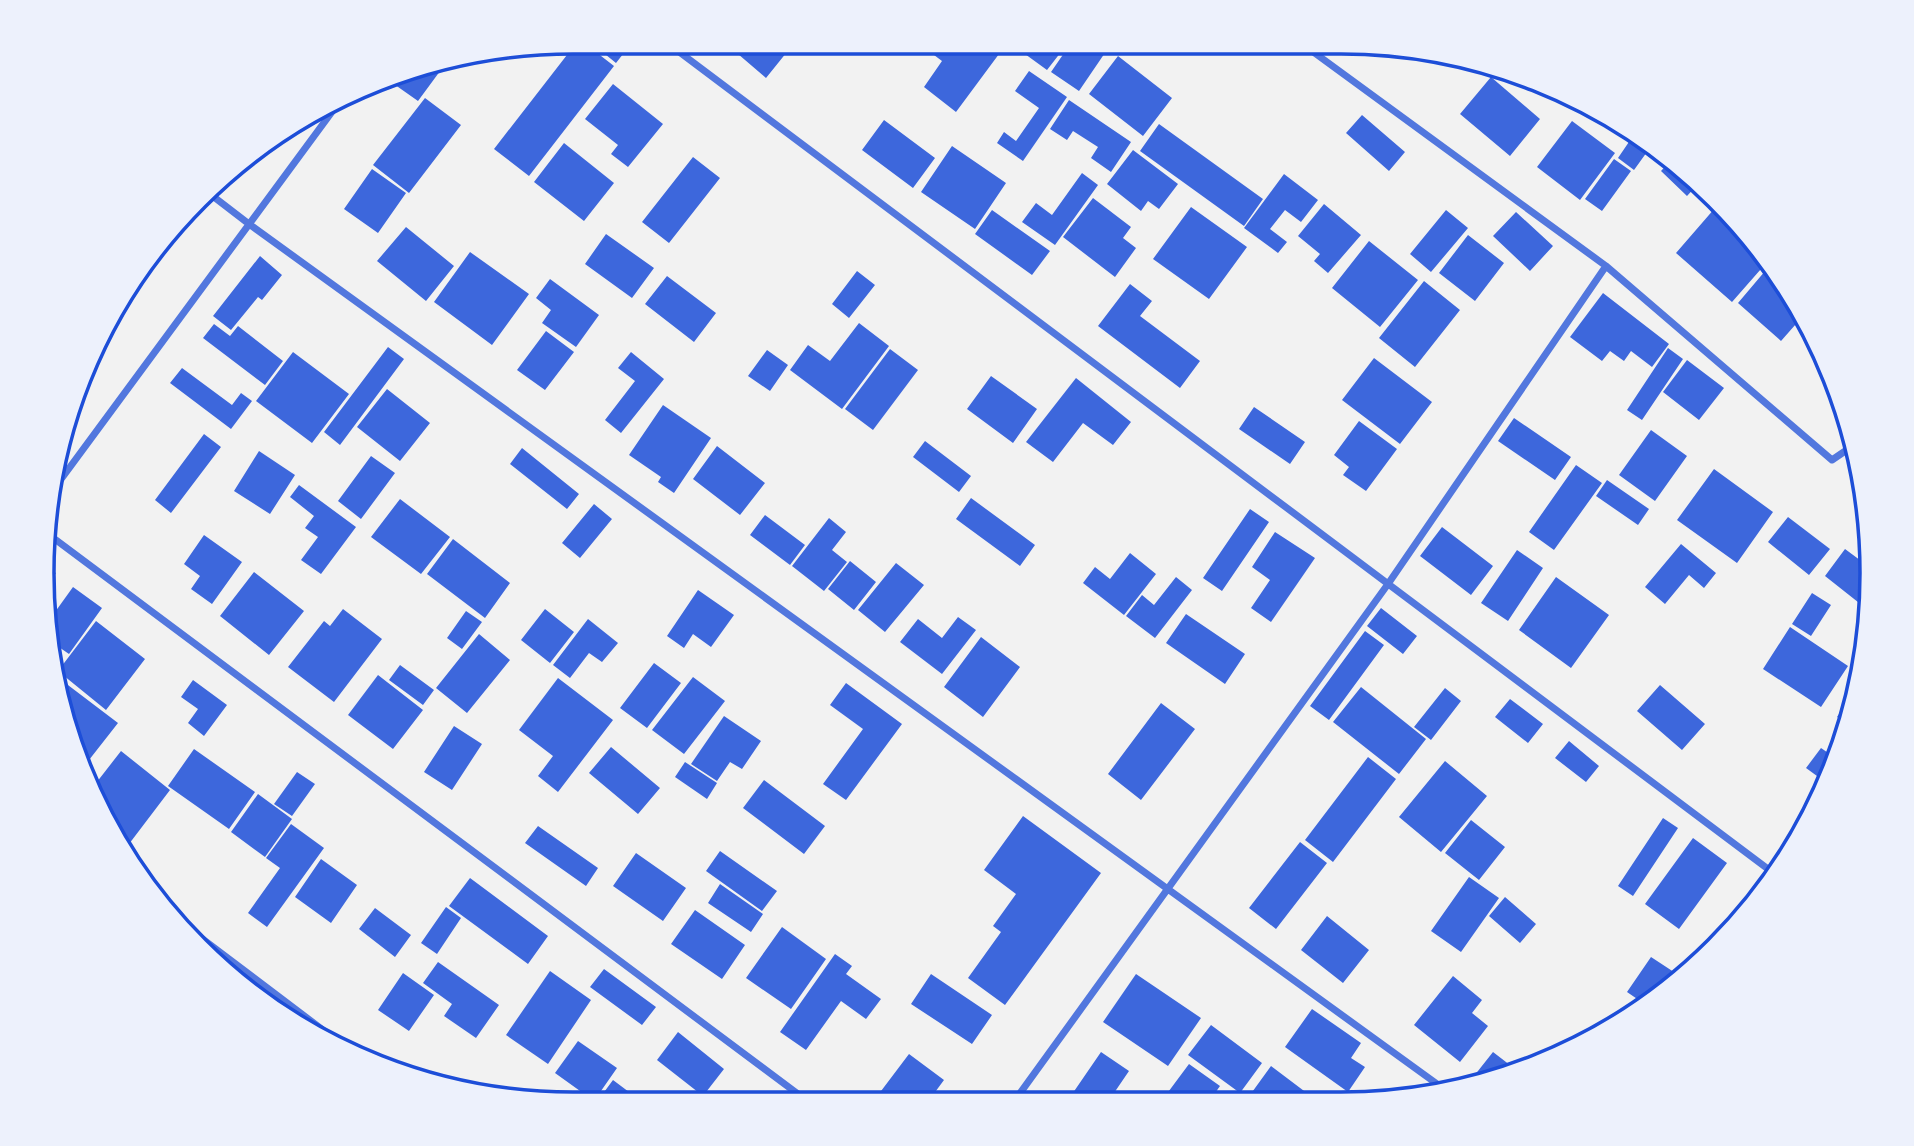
<svg xmlns="http://www.w3.org/2000/svg" width="1914" height="1146" font-family="'Fira Sans Condensed',sans-serif">
	<style>
		.building { fill: #3d67dc }
		.lines { fill: none; stroke-linecap: round; stroke-linejoin: round }
		.minor { stroke: #5277de; stroke-width: 7 }
		.rim { fill: none; stroke: #1d4ed8; stroke-width: 3.5 }
	</style>
	<rect width="100%" height="100%" fill="#f2f2f2"/>
	<!-- building -->
	<path class="building" d="M577 42H583L614 66 529 176 494 149Z
		M590 42H619L627 49 616 63Z
		M724 42H795L766 78Z
		M918 43H984L999 54 956 112 924 87 942 61Z
		M1010 43H1068L1047 70Z
		M1071 43 1111 44 1079 91 1051 72Z
		M1118 56 1172 98 1143 136 1089 94Z
		M446 63 418 101 391 82 398 73 403 70Z
		M1029 71 1067 97 1023 161 997 143 1004 132 1016 141 1039 108 1015 91Z
		M1491 77 1540 119 1510 156 1460 114Z
		M613 84 663 124 628 167 611 154 618 145 585 119Z
		M425 98 461 125 409 193 373 165Z
		M1069 100 1131 142 1111 172 1091 158 1098 147 1073 131 1067 140 1050 129Z
		M1362 115 1405 152 1389 171 1346 133Z
		M884 120 935 158 913 188 862 150Z
		M1572 121 1615 153 1580 200 1537 167Z
		M1159 124 1263 199 1244 226 1140 151Z
		M1635 133 1652 145 1634 170 1618 158Z
		M564 143 614 183 584 221 534 182Z
		M952 146 1006 183 975 229 921 192Z
		M1133 150 1178 184 1159 209 1148 201 1141 211 1107 184Z
		M693 157 720 178 669 243 642 222Z
		M1614 159 1631 171 1602 211 1585 199Z
		M1671 160 1699 183 1687 196 1661 171Z
		M372 169 406 193 378 233 344 209Z
		M1082 173 1098 185 1055 245 1022 222 1036 203 1052 215Z
		M1284 174 1318 200 1301 222 1285 210 1270 229 1287 242 1278 253 1244 228Z
		M1093 198 1131 227 1123 238 1136 248 1115 277 1063 237Z
		M1324 204 1361 235 1328 273 1314 261 1320 254 1298 236Z
		M1191 207 1247 247 1209 299 1153 259Z
		M1715 208 1749 237 1768 261 1732 302 1676 253Z
		M992 210 1050 251 1032 275 975 234Z
		M1446 210 1468 228 1431 272 1410 254Z
		M1516 212 1553 246 1530 271 1493 236Z
		M406 227 454 266 426 301 377 261Z
		M606 234 654 268 632 298 585 264Z
		M1468 235 1504 263 1475 301 1439 273Z
		M1369 241 1418 280 1380 327 1332 288Z
		M470 252 529 294 492 345 434 302Z
		M260 256 282 275 262 300 258 297 231 330 213 316Z
		M1771 264 1783 278 1803 316 1781 341 1738 303Z
		M857 271 875 285 849 318 832 304Z
		M667 276 716 313 694 342 645 304Z
		M550 279 599 315 576 347 542 323 551 310 536 298Z
		M1424 281 1460 310 1415 367 1379 338Z
		M1130 284 1152 301 1140 316 1200 361 1180 388 1098 326Z
		M1603 293 1669 344 1652 367 1631 351 1624 361 1610 351 1602 361 1570 337Z
		M859 323 889 346 842 409 790 370 808 345 830 361Z
		M214 324 230 336 238 326 283 361 265 385 203 338Z
		M546 331 574 352 545 390 517 370Z
		M388 347 404 359 340 445 324 432Z
		M1668 348 1683 359 1642 420 1627 410Z
		M890 349 918 370 873 430 845 409Z
		M767 350 788 365 770 391 748 376Z
		M293 352 349 394 312 443 256 401Z
		M631 352 664 379 621 433 605 420 635 381 618 368Z
		M1374 358 1432 402 1400 444 1342 400Z
		M1687 360 1724 388 1699 420 1663 392Z
		M182 368 232 405 241 393 252 401 231 429 170 383Z
		M991 376 1037 409 1013 443 967 409Z
		M1076 378 1131 422 1113 445 1083 423 1053 462 1026 442Z
		M387 389 430 423 400 461 357 427Z
		M663 405 711 438 674 493 658 482 661 477 629 455Z
		M1254 407 1305 442 1290 464 1239 429Z
		M1514 418 1571 457 1555 480 1498 441Z
		M1359 421 1397 449 1366 491 1343 475 1349 467 1334 455Z
		M1651 430 1687 456 1655 501 1619 475Z
		M204 434 221 447 171 513 155 500Z
		M925 441 971 476 959 492 913 457Z
		M717 446 765 483 740 515 693 479Z
		M522 448 579 494 567 509 510 464Z
		M259 451 295 475 270 514 234 491Z
		M371 456 395 473 361 519 338 501Z
		M1576 465 1602 483 1554 550 1529 532Z
		M1714 469 1773 512 1737 563 1677 520Z
		M1607 480 1649 509 1638 525 1596 496Z
		M299 485 356 527 321 574 301 560 318 537 305 528 314 516 290 497Z
		M971 498 1035 545 1020 566 956 519Z
		M400 499 450 537 421 574 371 537Z
		M594 504 612 519 580 558 562 543Z
		M1250 509 1269 522 1222 591 1203 578Z
		M765 515 805 545 790 565 750 535Z
		M1788 517 1830 549 1809 575 1768 542Z
		M829 518 846 532 832 550 847 562 824 591 792 566Z
		M1442 527 1493 566 1471 595 1420 556Z
		M1275 532 1315 558 1271 622 1251 608 1270 580 1252 567Z
		M204 535 242 562 212 604 191 589 200 576 184 564Z
		M453 539 510 583 485 618 427 574Z
		M1681 544 1716 573 1704 588 1689 575 1665 604 1645 587Z
		M1845 549 1872 569 1868 610 1825 576Z
		M1517 550 1543 568 1508 621 1481 603Z
		M1130 553 1156 574 1124 615 1083 583 1095 567 1110 579Z
		M850 561 876 582 854 610 828 589Z
		M896 563 924 585 885 632 858 610Z
		M43 565 56 573 45 590 42 573Z
		M254 572 304 611 269 655 220 616Z
		M1176 577 1192 590 1155 638 1126 616 1142 595 1154 605Z
		M1556 577 1609 615 1571 668 1519 630Z
		M73 587 102 608 69 654 53 643 50 619Z
		M698 590 734 615 711 647 693 634 684 648 667 636Z
		M1812 593 1831 605 1811 636 1792 624Z
		M1381 608 1417 636 1403 654 1367 626Z
		M343 609 382 639 334 702 288 667 324 621 330 626Z
		M545 609 574 632 550 663 521 640Z
		M466 611 482 622 462 649 447 638Z
		M1186 614 1245 654 1225 684 1166 643Z
		M958 617 976 630 942 674 900 642 918 619 942 638Z
		M588 619 618 643 602 662 589 653 570 678 553 665Z
		M96 621 145 659 106 710 58 671Z
		M1790 627 1848 666 1821 707 1763 669Z
		M1365 631 1384 645 1329 720 1310 706Z
		M479 634 510 660 467 713 436 688Z
		M981 637 1020 667 983 717 944 687Z
		M654 663 681 683 647 728 620 708Z
		M400 665 434 690 423 705 389 680Z
		M378 675 423 710 393 749 348 715Z
		M693 677 725 701 684 754 652 730Z
		M558 678 613 720 558 792 538 776 553 756 519 730Z
		M60 679 118 723 89 760 70 744Z
		M193 680 227 705 204 736 188 723 198 709 181 697Z
		M846 683 902 724 846 800 823 784 863 729 830 705Z
		M1660 685 1705 724 1682 750 1637 711Z
		M1361 687 1426 739 1399 774 1333 722Z
		M1445 688 1461 701 1431 740 1414 727Z
		M1854 692 1857 694 1848 724 1837 717Z
		M1510 699 1543 724 1528 743 1495 717Z
		M1161 703 1195 729 1141 800 1108 774Z
		M724 716 761 741 742 769 730 762 717 781 691 764Z
		M454 726 482 744 452 790 424 772Z
		M1569 741 1599 766 1586 782 1555 758Z
		M611 747 660 788 638 814 589 773Z
		M1821 748 1837 759 1828 784 1806 768Z
		M194 749 255 792 229 829 168 786Z
		M121 751 170 790 129 844 120 837 93 787Z
		M1368 757 1396 779 1333 862 1305 840Z
		M1445 761 1487 796 1441 852 1399 817Z
		M685 762 717 783 707 799 675 777Z
		M297 772 315 784 292 816 274 804Z
		M764 780 825 826 804 854 743 808Z
		M258 794 292 819 265 857 231 832Z
		M1023 816 1101 873 1005 1005 968 978 1001 932 993 926 1016 894 984 870Z
		M1663 818 1678 828 1633 896 1618 886Z
		M1471 820 1505 847 1479 880 1445 853Z
		M291 824 324 848 267 927 248 913 280 868 266 858Z
		M538 826 598 868 586 886 525 843Z
		M1693 838 1727 863 1679 929 1645 904Z
		M1300 842 1327 863 1276 929 1249 908Z
		M720 851 777 891 762 911 706 871Z
		M636 853 686 888 663 921 613 886Z
		M321 859 357 885 331 923 295 897Z
		M1469 877 1499 898 1461 952 1431 931Z
		M470 878 548 936 528 964 449 906Z
		M720 884 763 914 751 932 708 903Z
		M1505 897 1536 924 1520 943 1489 916Z
		M446 907 461 918 437 954 421 943Z
		M375 908 411 935 395 957 359 929Z
		M695 910 745 945 722 979 671 944Z
		M1327 916 1369 950 1343 983 1301 950Z
		M782 927 826 959 791 1009 746 978Z
		M835 954 852 966 846 974 881 999 866 1019 841 1001 806 1050 780 1032Z
		M1651 957 1683 978 1646 1005 1627 992Z
		M438 962 499 1005 476 1038 444 1016 452 1004 423 983Z
		M604 969 656 1007 642 1025 590 987Z
		M550 971 591 1000 548 1064 506 1035Z
		M403 973 434 995 409 1031 378 1010Z
		M931 974 992 1015 972 1044 911 1004Z
		M1136 974 1201 1018 1168 1066 1103 1022Z
		M1453 976 1482 1000 1472 1013 1488 1026 1460 1062 1414 1025Z
		M1312 1009 1361 1043 1351 1058 1365 1067 1348 1092 1285 1047Z
		M1211 1025 1262 1063 1240 1093 1188 1055Z
		M678 1032 724 1069 703 1096 657 1060Z
		M578 1041 617 1068 594 1101 555 1073Z
		M1101 1052 1129 1071 1114 1093 1129 1103H1066Z
		M1493 1052 1519 1072 1511 1076 1481 1082 1474 1076Z
		M909 1054 944 1080 927 1103H872Z
		M1189 1064 1220 1086 1208 1103H1160Z
		M1271 1066 1320 1103H1260L1250 1095Z
		M613 1080 633 1095 627 1103H596Z"/>
	<g class="lines">
		<!-- minor -->
		<path class="minor" d="M666 42 1776 875
			M1301 43 1606 266 1832 460 1854 445
			M210 194 249 224 1444 1089
			M56 486 337 105
			M48 534 810 1103
			M176 919 348 1049
			M1013 1103 1388 584 1606 266"/>
	</g>
	<!-- crop -->
	<path d="M0 0H1914V1146H0ZM573 54H1341A519 519 0 0 1 1860 573V573A519 519 0 0 1 1341 1092H573A519 519 0 0 1 54 573V573A519 519 0 0 1 573 54Z" fill="#edf1fc" fill-rule="evenodd"/>
	<path class="rim" d="M573 54H1341A519 519 0 0 1 1860 573V573A519 519 0 0 1 1341 1092H573A519 519 0 0 1 54 573V573A519 519 0 0 1 573 54Z"/>
</svg>
